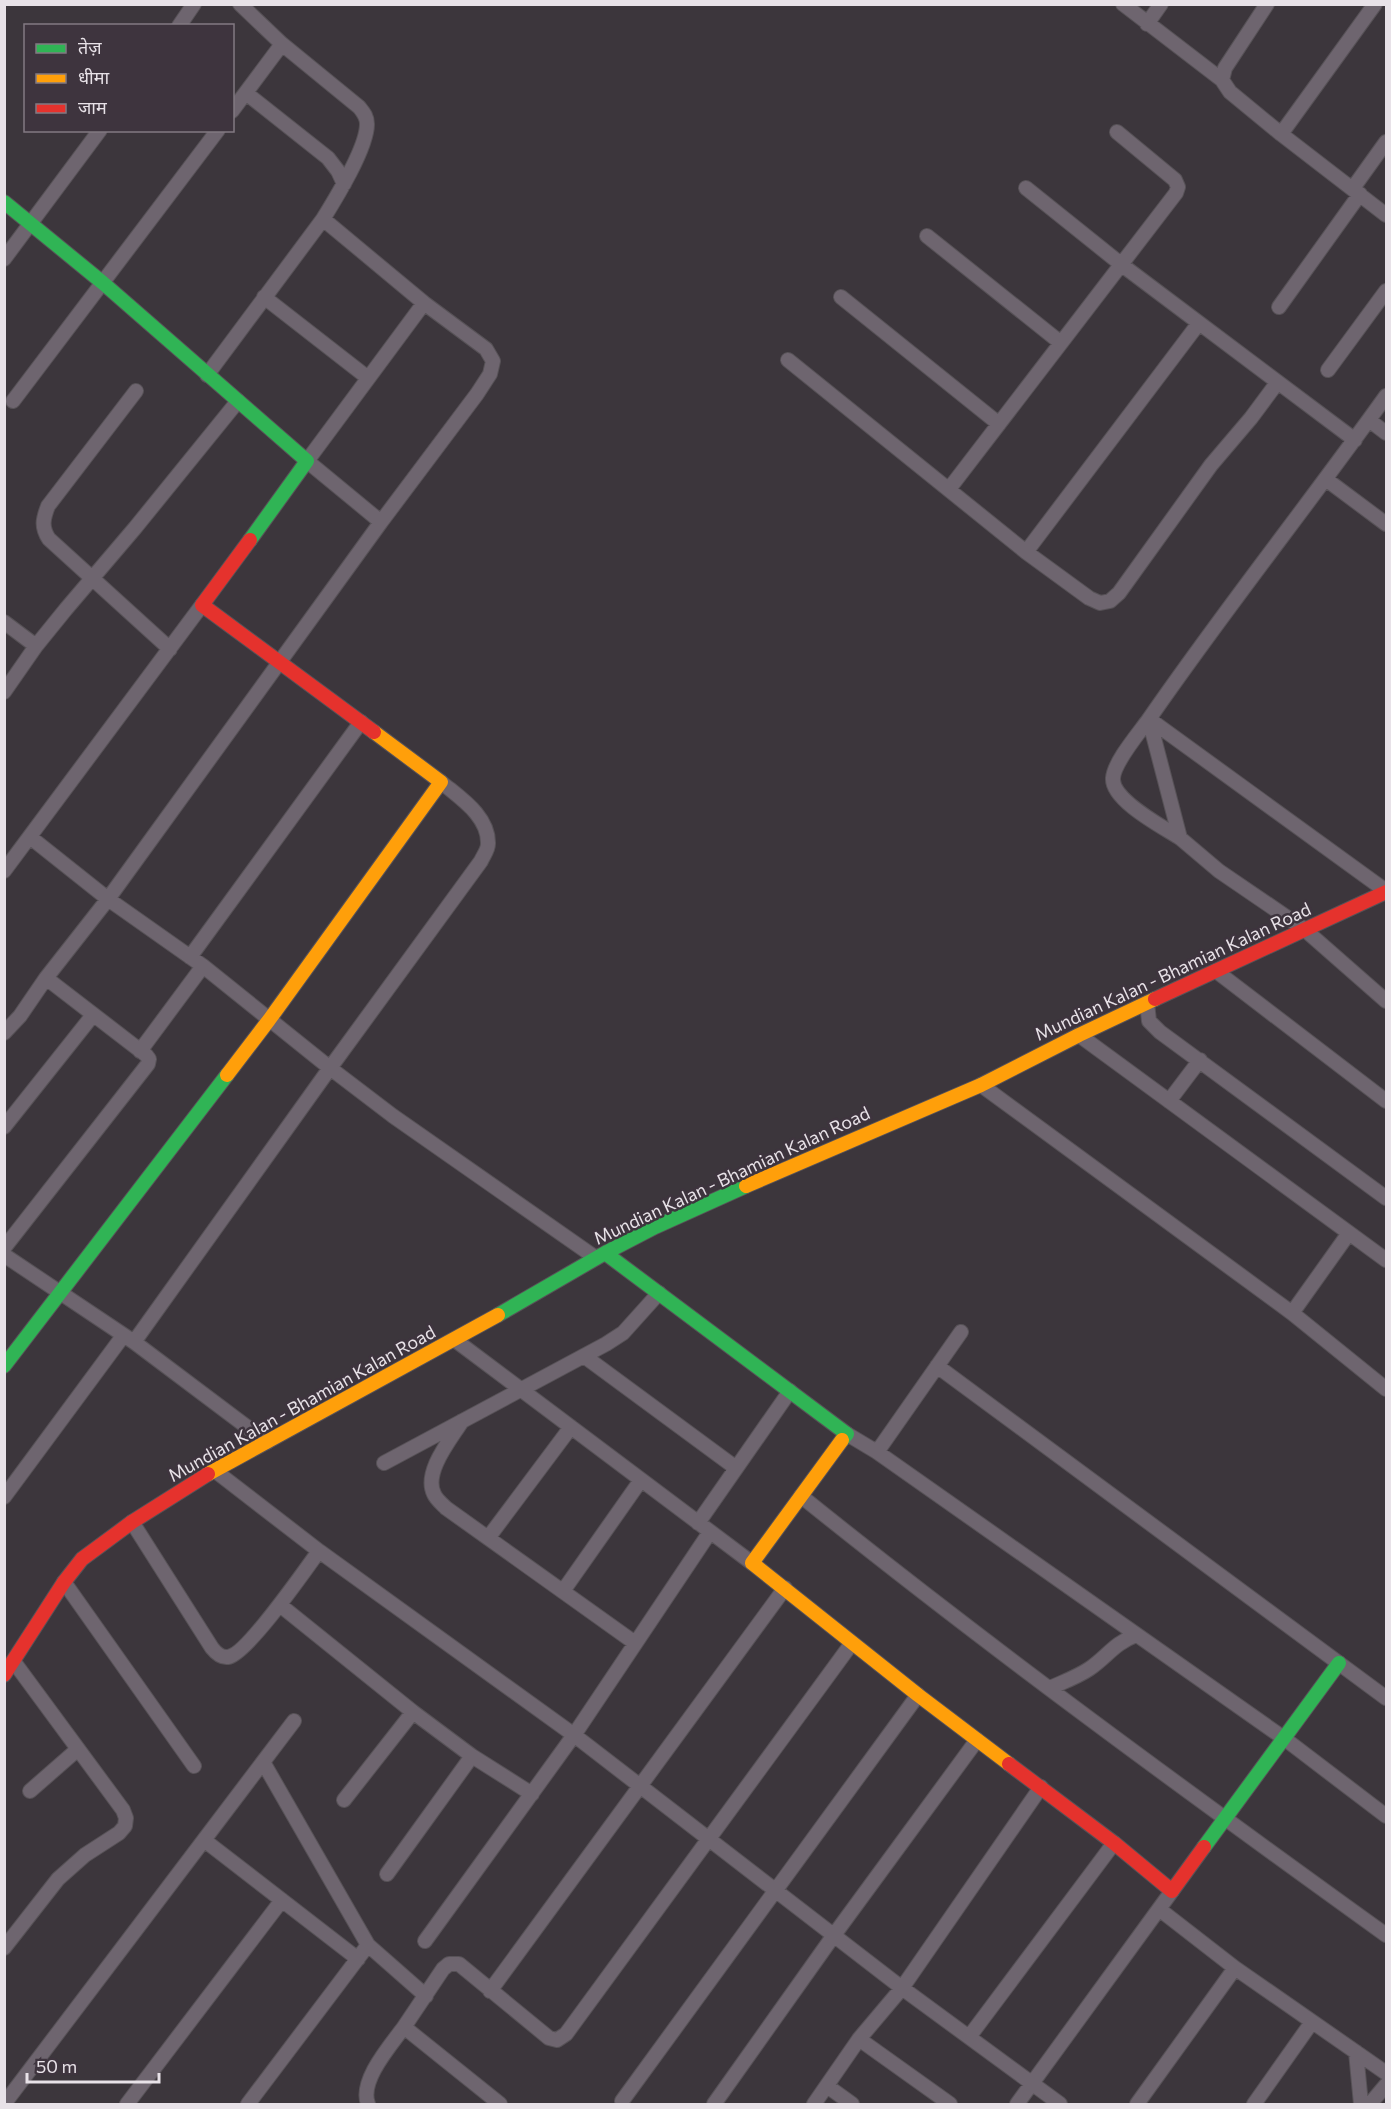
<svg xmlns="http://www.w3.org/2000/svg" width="1391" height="2109" font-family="Commissioner,'Noto Sans Devanagari',sans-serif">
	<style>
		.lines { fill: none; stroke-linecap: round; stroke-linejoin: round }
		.street-casing { stroke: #575257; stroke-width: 16 }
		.fast-casing { stroke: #575257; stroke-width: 16 }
		.slow-casing { stroke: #575257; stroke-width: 16 }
		.jam-casing { stroke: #575257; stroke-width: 16 }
		.street { stroke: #6e656f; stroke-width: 14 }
		.fast { stroke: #30b455; stroke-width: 14 }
		.slow { stroke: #ff9f0a; stroke-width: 14 }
		.jam { stroke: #e5322d; stroke-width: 14 }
		.labels { text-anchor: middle; stroke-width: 5; stroke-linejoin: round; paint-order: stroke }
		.street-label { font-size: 18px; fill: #e8e2e8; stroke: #3e343e }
	</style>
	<rect width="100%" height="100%" fill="#3c363c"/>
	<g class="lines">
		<!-- street casing -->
		<g class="street-casing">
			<path id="street" d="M1123 4 1222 80
				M1267 4 1225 68 1222 80 1230 92 1281 134 1386 215
				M1147 24 1161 4
				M179 26 194 4
				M246 93 328 158 338 171 344 184
				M232 111 282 44
				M1281 134 1375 4
				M1026 188 1122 265 1355 440
				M1353 188 1386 142
				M323 219 424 303 486 349 493 361 490 374 477 394 381 522
				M927 236 1061 343
				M4 259 100 130
				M264 297 368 378
				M841 297 999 424
				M1279 307 1360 194
				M788 360 1026 552 1089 598 1100 603 1110 601 1119 593 1211 465 1251 418 1277 383
				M1328 370 1386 291
				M207 375 323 219C336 198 367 148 367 124 367 116 363 112 359 107L282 44 240 4
				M136 391 48 506C43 519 41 527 49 539L170 649
				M1386 396C1308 505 1225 609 1149 719L1180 838 1219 871 1304 929 1386 1001
				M13 401 218 130
				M1369 420 1386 433
				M1327 480 1386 524
				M949 489 1176 193 1178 187 1175 180 1117 132
				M1026 552 1199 323
				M4 622 36 646
				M4 692 36 646 66 609 135 528 238 401
				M30 837 108 899 203 966 330 1068 393 1116 596 1258
				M1180 838C1163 827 1111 800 1113 778 1114 762 1139 733 1149 719L1386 891
				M4 871 202 605
				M190 957 361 722
				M1216 971 1386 1101
				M1147 1003 1149 1021 1160 1032 1386 1198
				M4 1033 20 1016 46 978
				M1079 1035 1386 1260
				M140 1051 203 966
				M981 1085 1292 1313 1386 1389
				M1169 1101 1200 1060
				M4 1127 93 1015
				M4 1248 148 1064 149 1059 146 1055 46 978 108 899 381 522 307 461 424 303
				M4 1255 134 1342 267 1442
				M1292 1313 1349 1233
				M455 1340 752 1563
				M134 1342 330 1068 481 861C483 856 488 850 488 844 489 816 460 798 441 782
				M584 1356 736 1468
				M937 1366 1386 1698
				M462 1421C451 1439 423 1472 434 1494 436 1499 442 1504 446 1508L635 1643
				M847 1434 877 1452 961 1332
				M877 1452 1285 1739 1386 1816
				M384 1463 606 1344 623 1333 659 1293
				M214 1470 319 1551 574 1735 902 1988 1060 2104
				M801 1496C991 1649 1189 1793 1386 1935
				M4 1497 123 1336
				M132 1522 212 1648C216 1653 221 1658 228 1657 246 1655 306 1569 319 1551
				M698 1523 790 1391
				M488 1538 571 1427
				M64 1582 194 1766
				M563 1591 641 1480
				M280 1605 413 1712 472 1756 532 1794
				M1050 1688C1063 1682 1077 1677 1089 1669 1108 1656 1113 1644 1136 1635
				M263 1762 368 1945 426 1996
				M30 1791 78 1749
				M344 1800 413 1712
				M204 1840 358 1959
				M387 1874 472 1756
				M1159 1909 1235 1968 1386 2073
				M425 1941 574 1735 710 1532
				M4 1948 58 1879 85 1855 119 1833 125 1826 126 1818 123 1810 14 1662
				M490 1991 785 1588
				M969 2037 1114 1843
				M859 2039 950 2104
				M1356 2052 1361 2104
				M827 2086 852 2104
				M622 2101 918 1695
				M4 2104 294 1721
				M127 2104 282 1900
				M248 2104 368 1945
				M368 2104C359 2081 390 2046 404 2027
				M500 2104 404 2027 443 1969 449 1964H459L549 2038 557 2040 566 2034 852 1643
				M714 2104 834 1935 977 1740
				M814 2104 859 2039 902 1988 1041 1787
				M1017 2104 1172 1891
				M1137 2104 1235 1968
				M1254 2104 1312 2022
				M1370 2104 1386 2085"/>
		</g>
		<!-- fast casing -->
		<g class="fast-casing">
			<path id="fast" d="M4 202 103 283 307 461 250 540
				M605 1253 847 1434 842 1440
				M498 1315 605 1253 655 1227 746 1186
				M4 1366 227 1075
				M1204 1847 1339 1663"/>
		</g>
		<!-- slow casing -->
		<g class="slow-casing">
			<path id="slow" d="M227 1075 269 1020 441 782 374 732
				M746 1186 981 1085 1079 1035 1155 999
				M842 1440 752 1563 918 1695 1009 1764
				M208 1474 498 1315"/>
		</g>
		<!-- jam casing -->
		<g class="jam-casing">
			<path id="jam" d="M250 540 202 605 374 732
				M1155 999 1386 892
				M4 1675 64 1582 82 1559 132 1522 208 1474
				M1009 1764 1114 1843 1172 1891 1204 1847"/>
		</g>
		<!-- street -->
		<use href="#street" class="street"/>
		<!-- fast -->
		<use href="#fast" class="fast"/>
		<!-- slow -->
		<use href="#slow" class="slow"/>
		<!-- jam -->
		<use href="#jam" class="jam"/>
	</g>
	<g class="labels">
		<!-- street labels -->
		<g class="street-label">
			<text transform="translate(1173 972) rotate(-25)" y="6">Mundian Kalan - Bhamian Kalan Road</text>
			<text transform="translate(732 1176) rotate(-25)" y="6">Mundian Kalan - Bhamian Kalan Road</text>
			<text transform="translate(302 1404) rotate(-29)" y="6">Mundian Kalan - Bhamian Kalan Road</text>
		</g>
	</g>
	<!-- border -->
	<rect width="1391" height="2109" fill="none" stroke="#e8e2e8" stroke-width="12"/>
	<!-- legend -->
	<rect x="24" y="24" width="210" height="108" fill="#3e343e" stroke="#827a82" stroke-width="1.5"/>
	<rect x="36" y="44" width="30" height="9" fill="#30b455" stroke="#827a82" stroke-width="1.5"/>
	<text x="78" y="54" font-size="18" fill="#e8e2e8">तेज़</text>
	<rect x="36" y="74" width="30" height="9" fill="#ff9f0a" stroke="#827a82" stroke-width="1.5"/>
	<text x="78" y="84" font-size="18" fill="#e8e2e8">धीमा</text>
	<rect x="36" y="104" width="30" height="9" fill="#e5322d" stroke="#827a82" stroke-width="1.5"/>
	<text x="78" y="114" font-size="18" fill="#e8e2e8">जाम</text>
	<!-- scale -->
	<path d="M27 2073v9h132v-9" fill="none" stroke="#e8e2e8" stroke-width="3"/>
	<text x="36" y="2073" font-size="18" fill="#e8e2e8" stroke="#3e343e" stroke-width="4.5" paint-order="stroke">50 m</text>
</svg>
